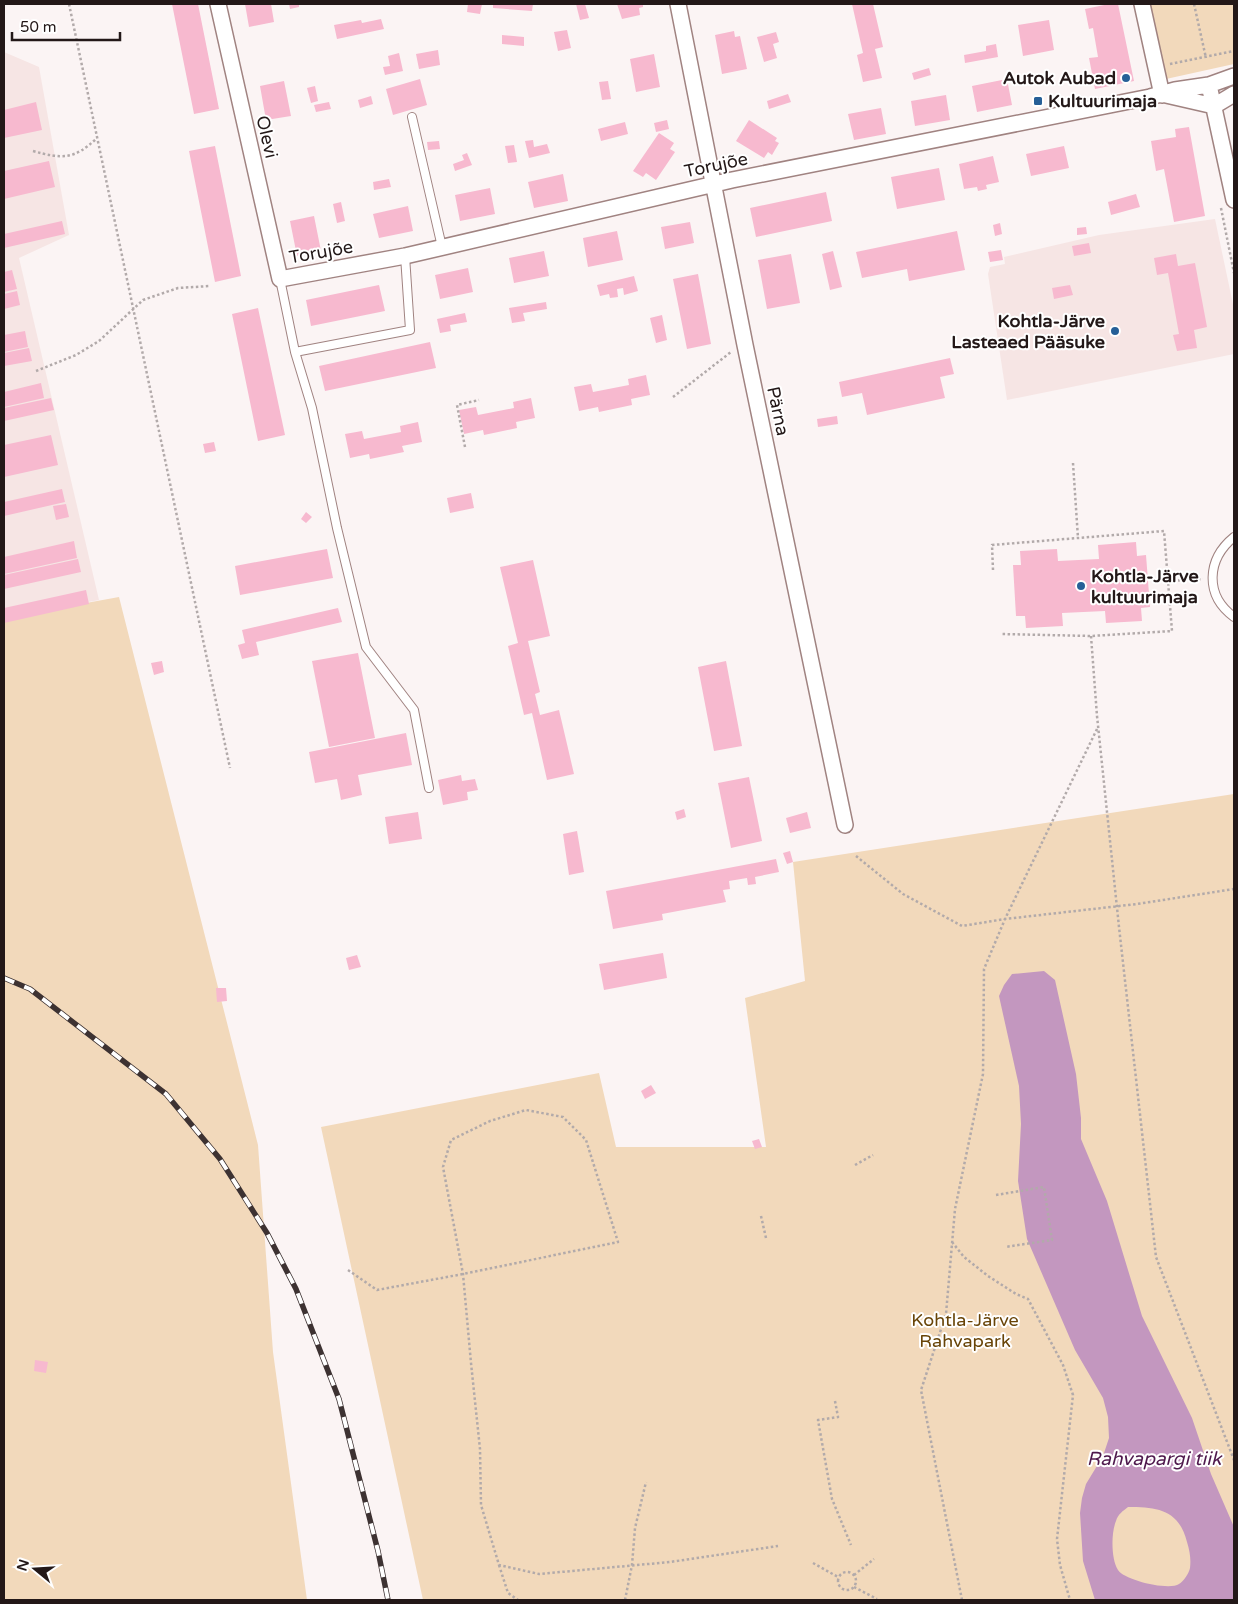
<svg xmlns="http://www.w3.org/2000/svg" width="1238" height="1604" font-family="'Varela Round',sans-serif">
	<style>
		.built { fill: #f6e5e4 }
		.green { fill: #f2d9bb }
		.water { fill: #c397bf; fill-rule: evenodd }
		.building { fill: #f7b9cf }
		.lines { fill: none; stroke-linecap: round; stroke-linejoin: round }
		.service-casing { stroke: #a08381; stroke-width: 10 }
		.minor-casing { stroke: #a08381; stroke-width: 18 }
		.path { stroke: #b2aaaa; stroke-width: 2.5; stroke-dasharray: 2.5 2.5; stroke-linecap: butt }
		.service { stroke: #fff; stroke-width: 8 }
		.minor { stroke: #fff; stroke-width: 15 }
		.rail-casing { stroke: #3d3232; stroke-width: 5.5 }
		.rail { stroke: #fff; stroke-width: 4; stroke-dasharray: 11; stroke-linecap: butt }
		.poi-dot { fill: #265f97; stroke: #fff; stroke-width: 2 }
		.labels { text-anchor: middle; stroke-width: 4; stroke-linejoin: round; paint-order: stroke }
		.poi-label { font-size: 18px; font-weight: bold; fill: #231818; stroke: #fff; text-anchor: end }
		.street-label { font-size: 18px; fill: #231818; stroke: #fff }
		.park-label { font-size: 18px; fill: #684407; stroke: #fff }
		.water-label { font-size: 19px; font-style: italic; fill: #4e184c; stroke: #fff }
	</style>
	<rect width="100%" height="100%" fill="#fbf4f4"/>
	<!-- built -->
	<path class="built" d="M4 52 39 67 69 235 19 258 99 600 4 618Z
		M1215 219 1234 309V354L1007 400 988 274 990 267 1005 264 1004 257 1099 235Z"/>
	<!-- green -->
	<path class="green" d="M1150 4H1234V64L1166 79Z
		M119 597 258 1145 273 1352 307 1600H4V618Z
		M1234 794V1600H423L321 1127 599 1073 616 1147H766L745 998 805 981 793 862Z"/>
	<!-- water -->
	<path class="water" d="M1044 971 1055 980 1076 1074 1081 1118V1139L1107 1201 1142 1316 1192 1418 1211 1474 1234 1527V1600H1095L1083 1561 1080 1513 1082 1498 1086 1484 1103 1456 1109 1438 1108 1417 1103 1398 1075 1350 1027 1239 1018 1181 1021 1124 1019 1086 999 996 1004 985 1012 974ZM1128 1507C1158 1507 1179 1510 1187 1542 1190 1552 1191 1559 1190 1568 1189 1573 1184 1581 1179 1584 1169 1591 1124 1580 1118 1570 1111 1559 1111 1533 1116 1521 1118 1514 1123 1511 1128 1507Z"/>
	<!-- building -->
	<path class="building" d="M172 4H198L219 109 194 114Z
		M245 4H271L274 22 249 27Z
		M289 4H299V7L290 9Z
		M468 4H482L480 14 467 12Z
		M493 4H533L532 11 493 8Z
		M576 4H585L589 18 580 20Z
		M617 4H643V7L639 8 640 15 622 19Z
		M852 4H873L883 47 875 49 882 78 863 82 857 55 863 53Z
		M1109 4H1118L1134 81 1095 89 1089 58 1098 57 1093 28 1089 29 1085 9Z
		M381 19 384 29 337 39 334 25 361 20 362 23Z
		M1049 20 1054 50 1023 56 1018 25Z
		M567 30 571 48 558 51 554 32Z
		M734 31 735 37 740 36 747 69 722 74 715 35Z
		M776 32 779 42 773 44 777 58 764 62 757 37Z
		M502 35 524 37V46L502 44Z
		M996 44 998 57 965 63 964 55 986 51V46Z
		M438 50 440 65 419 69 416 54Z
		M399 53 403 71 385 75 383 67 390 66 388 56Z
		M654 54 660 87 636 92 630 59Z
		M929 68 931 75 914 80 912 73Z
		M420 79 427 105 393 115 386 89Z
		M1007 79 1012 105 977 112 972 86Z
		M284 81 291 116 266 120 260 86Z
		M608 81 611 99 602 100 599 82Z
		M315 86 318 101 311 103 307 88Z
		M788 94 791 102 769 109 767 101Z
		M946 95 950 120 915 126 911 101Z
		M371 96 373 104 360 108 358 100Z
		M36 102 42 130 4 138V110Z
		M329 102 331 109 316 112 314 105Z
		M881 108 886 134 854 140 848 114Z
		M667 120 669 129 656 132 654 123Z
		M749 120 777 138 775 141 779 143 772 155 768 152 764 158 736 141Z
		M625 122 628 134 601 141 598 129Z
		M1189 127 1205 216 1174 222 1164 169 1156 171 1151 141 1176 137 1175 129Z
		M659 133 674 143 670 149 675 152 656 180 646 173 643 177 633 171Z
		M533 140 534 147 547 144 550 153 529 158 525 141Z
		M439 141 440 149 428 150 427 142Z
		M514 145 517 162 508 163 505 146Z
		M215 146 241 276 215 282 189 151Z
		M1064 146 1069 168 1031 176 1026 154Z
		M467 153 472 165 455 171 453 164 464 160 462 155Z
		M993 156 999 182 986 185 987 189 978 191 977 187 964 189 959 164Z
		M49 161 55 187 4 199V171Z
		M939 168 945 200 897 209 891 177Z
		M563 174 568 201 534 208 528 182Z
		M389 179 391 187 374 190 373 182Z
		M490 188 495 214 460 221 455 195Z
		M826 192 832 221 756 237 750 208Z
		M1136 194 1140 207 1111 215 1108 202Z
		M341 202 345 221 337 223 333 204Z
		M408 206 413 231 379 238 373 214Z
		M314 216 321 251 297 256 290 221Z
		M62 221 65 234 4 248V234Z
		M690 222 694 243 665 249 661 227Z
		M1000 223 1002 234 995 236 993 225Z
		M1086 227 1087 234 1077 235V228Z
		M617 231 623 260 588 267 583 238Z
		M957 231 965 270 909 281 907 269 862 278 856 252Z
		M1089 243 1091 253 1074 256 1072 246Z
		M1001 250 1003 260 990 262 988 252Z
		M544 251 549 276 514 283 509 258Z
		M833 251 842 287 830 290 822 254Z
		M791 254 800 303 767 309 758 260Z
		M1176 254 1178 266 1195 263 1207 327 1194 330 1197 348 1177 351 1173 335 1179 334 1168 273 1157 275 1154 258Z
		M468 268 473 292 440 299 435 275Z
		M12 270 17 289 4 292V272Z
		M698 274 711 344 687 349 673 279Z
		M634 276 638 291 624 295 623 288 617 289 618 297 610 298 609 294 600 296 597 285Z
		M379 285 385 311 311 326 306 300Z
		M1070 285 1073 295 1054 299 1052 288Z
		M17 291 20 305 4 309V294Z
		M546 302 547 309 523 313 525 321 512 323 509 308Z
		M258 308 285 435 258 441 232 314Z
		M465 313 467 322 450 325 451 331 440 333 437 319Z
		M662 315 667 340 656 343 650 318Z
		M25 331 28 347 4 352V335Z
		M430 342 436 368 325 391 319 366Z
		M29 348 32 361 4 366V353Z
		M950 358 954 374 940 377 945 398 867 415 862 393 842 397 839 382Z
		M646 375 650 395 631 399 632 405 599 412 598 407 579 411 574 387 591 384 593 392 629 385 628 379Z
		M41 383 44 398 4 407V392Z
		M51 398 54 410 4 421V408Z
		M531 398 535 418 516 422 517 428 484 435 483 430 464 434 459 410 476 407 478 415 514 408 513 402Z
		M837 416 838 424 818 427 817 419Z
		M418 422 422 442 402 446 404 452 370 459 369 454 350 458 345 434 362 431 364 439 401 432 400 426Z
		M51 435 58 465 4 477V445Z
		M214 442 216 451 205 453 203 444Z
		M62 489 65 502 4 516V502Z
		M471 493 474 508 450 513 447 498Z
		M66 504 69 517 56 520 53 506Z
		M306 512 312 517 306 523 301 519Z
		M74 541 77 558 4 574V557Z
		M1136 542 1137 556 1146 555 1150 607 1141 608 1142 621 1106 623 1105 611 1062 613 1063 626 1026 628 1025 616H1016L1013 565H1021L1020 551 1057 549 1058 561 1099 559 1098 545Z
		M327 549 333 578 240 595 235 566Z
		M78 559 81 572 4 589V575Z
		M533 560 550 636 528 641 540 692 535 694 540 715 559 710 574 774 547 780 532 713 524 715 508 646 518 643 500 567Z
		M86 590 89 604 4 623V608Z
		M338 608 342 622 256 642 259 655 242 659 238 645 245 643 242 630Z
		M358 653 375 738 329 747 312 661Z
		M162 661 164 672 154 675 151 663Z
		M726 661 742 746 714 751 698 667Z
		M406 733 412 765 358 775 362 795 341 800 337 779 315 783 309 752Z
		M461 775 462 781 475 779 478 790 467 792 468 800 443 805 438 780Z
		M749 777 762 841 731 848 718 783Z
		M684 809 686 817 677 820 675 812Z
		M418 812 422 839 389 844 385 817Z
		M807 812 811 828 790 833 786 818Z
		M577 831 584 872 569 875 563 834Z
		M790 851 793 862 787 864 783 853Z
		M776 859 779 872 755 877 756 884 748 885 747 878 729 881 730 889 723 890 726 902 662 914 663 920 613 929 606 891Z
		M663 953 667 978 604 990 599 964Z
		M357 955 361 967 349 970 346 958Z
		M216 988H226L227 1001 217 1002Z
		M651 1085 656 1093 645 1099 641 1091Z
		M759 1139 762 1147 755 1149 752 1141Z
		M35 1360 48 1362 46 1373 34 1371Z"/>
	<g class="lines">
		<!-- service casing -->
		<g class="service-casing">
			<path id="service" d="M412 117 442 247
				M280 279 295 352 312 408 337 528 366 647 414 710 429 788
				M295 352 410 330 405 256
				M1234 537C1207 559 1204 595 1234 617"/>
		</g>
		<!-- minor casing -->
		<g class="minor-casing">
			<path id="minor" d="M218 4 280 279 405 256 732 180 1150 97 1175 90 1209 85 1234 76
				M678 4 745 345 845 825
				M1142 4 1162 95
				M1209 85 1234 200
				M1166 95 1214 106 1234 94"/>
		</g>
		<!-- path -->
		<path class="path" d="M69 4 230 768
			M1194 4 1206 58
			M1170 64 1234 51
			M33 151C62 159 74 160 97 138
			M1221 208 1234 273
			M36 371 76 355 99 341 143 300 178 288 210 286
			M673 397 731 352
			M465 447 457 405 479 400
			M1073 463 1078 538
			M993 570 992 545 1164 531 1172 631 1091 636 1001 634
			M1168 581 1203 579
			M1091 636 1097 716 1119 927 1156 1257 1234 1460
			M856 856 903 894 962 926 1005 919 1137 904 1234 889
			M855 1165 873 1155
			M996 1195 1044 1187 1052 1240 1005 1247
			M761 1216 766 1238
			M952 1242 964 1257 988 1276 1016 1294 1028 1299 1063 1365 1073 1395 1057 1539 1060 1565 1070 1600
			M348 1270 377 1290 463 1274 618 1242 586 1140 563 1117 526 1110 490 1121 451 1140 443 1167 463 1274 471 1363 480 1449 481 1505 499 1565 539 1574 670 1562 778 1546
			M835 1401 838 1417 818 1420 832 1499 851 1545
			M813 1563 838 1577
			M499 1565 508 1593 518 1600
			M838 1581a9 9 0 1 1 18 0a9 9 0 1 1-18 0Z
			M854 1575 874 1559
			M854 1587 877 1599
			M625 1600 632 1565 635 1528 646 1482
			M962 1600 921 1390 946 1314 955 1209 983 1074 984 969 1005 919 1098 727"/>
		<!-- service -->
		<use href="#service" class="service"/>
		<!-- minor -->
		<use href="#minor" class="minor"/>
		<!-- rail casing -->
		<g class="rail-casing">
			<path id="rail" d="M4 978 30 989 166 1094 220 1159 267 1233 296 1289 339 1399 378 1551 388 1600"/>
		</g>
		<!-- rail -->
		<use href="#rail" class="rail"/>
	</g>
	<!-- markers -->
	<g class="poi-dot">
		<circle cx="1126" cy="78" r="5"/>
		<rect x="1033" y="96" width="10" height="10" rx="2.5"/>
		<circle cx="1115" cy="331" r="5"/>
		<circle cx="1081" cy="586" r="5"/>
	</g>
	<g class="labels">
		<!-- poi labels -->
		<g class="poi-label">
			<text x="1116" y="84">Autok Aubad</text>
			<text x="1048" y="107" text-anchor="start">Kultuurimaja</text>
			<text x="1105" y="327">Kohtla-Järve<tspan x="1105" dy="21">Lasteaed Pääsuke</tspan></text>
			<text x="1091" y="582" text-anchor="start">Kohtla-Järve<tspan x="1091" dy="21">kultuurimaja</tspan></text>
		</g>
		<!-- street labels -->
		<g class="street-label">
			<text transform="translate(267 137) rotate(77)" y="6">Olevi</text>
			<text transform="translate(716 165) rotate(-12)" y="6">Torujõe</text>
			<text transform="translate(321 252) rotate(-10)" y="6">Torujõe</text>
			<text transform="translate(778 411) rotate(78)" y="6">Pärna</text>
		</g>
		<!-- park labels -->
		<g class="park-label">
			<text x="965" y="1326">Kohtla-Järve<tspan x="965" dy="21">Rahvapark</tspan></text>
		</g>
		<!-- water labels -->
		<g class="water-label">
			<text x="1154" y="1465">Rahvapargi tiik</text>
		</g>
	</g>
	<!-- border -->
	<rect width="1238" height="1604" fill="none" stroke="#231818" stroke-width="10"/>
	<!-- north arrow -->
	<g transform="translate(35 1569) rotate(288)" stroke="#ffffff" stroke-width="4" paint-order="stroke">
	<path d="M0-4L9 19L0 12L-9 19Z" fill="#231818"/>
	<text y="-8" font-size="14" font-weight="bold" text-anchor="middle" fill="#231818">N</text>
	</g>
	<!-- scale -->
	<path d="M12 32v8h108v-8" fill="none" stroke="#231818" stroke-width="2.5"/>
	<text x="20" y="32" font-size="15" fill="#231818" stroke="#ffffff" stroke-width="4" paint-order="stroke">50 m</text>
</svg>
